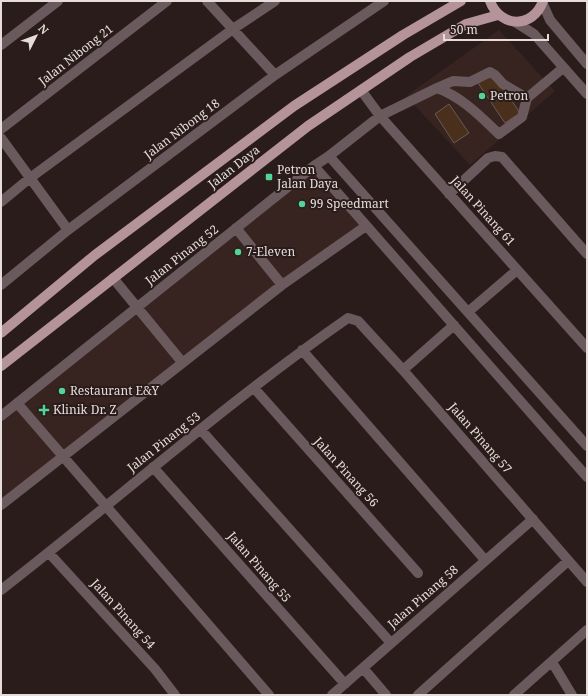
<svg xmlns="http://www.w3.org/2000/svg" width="588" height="696" font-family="'Noto Serif',serif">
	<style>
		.built { fill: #372421 }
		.building { fill: #4a2f1c; stroke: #685c54 }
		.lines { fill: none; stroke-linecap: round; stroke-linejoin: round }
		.minor { stroke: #6a595d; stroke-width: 10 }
		.major { stroke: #b5939b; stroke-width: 10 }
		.poi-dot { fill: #53d397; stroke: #291c1a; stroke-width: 1.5 }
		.labels { text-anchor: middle; stroke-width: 4; stroke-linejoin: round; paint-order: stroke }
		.street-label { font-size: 12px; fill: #e6dddb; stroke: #291c1a }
		.poi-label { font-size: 12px; fill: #e6dddb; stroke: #291c1a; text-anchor: start }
	</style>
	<rect width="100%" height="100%" fill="#291c1a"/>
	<!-- built -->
	<path class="built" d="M499 30 555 91 470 165 406 96Z
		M314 172 361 225 1 501V423Z"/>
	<!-- building -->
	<path class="building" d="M493 73 520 113 505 123 478 83Z
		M449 104 469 133 454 143 435 114Z"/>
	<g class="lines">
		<!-- minor -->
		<path class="minor" d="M207 1 275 75
			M542 2 550 20 587 64
			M515 22 534 34 587 94
			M1 45 58 1
			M437 88 453 81 470 82 490 72 495 75 503 84 527 98
			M361 90 380 116 587 348
			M1 129 167 1
			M1 138 68 230
			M329 156 587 446
			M314 166 587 477
			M449 194 488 158 495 156 502 157 587 254
			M1 202 30 178 233 29 275 1
			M236 228 282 285
			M113 278 182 362
			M1 285 68 230 275 75 384 1
			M468 312 517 270
			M302 350 485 560
			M403 370 454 325
			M254 388 418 573
			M17 403 269 695
			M1 416 314 166 329 156 380 116 437 88C462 97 480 116 499 134L522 117 527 98 563 68
			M201 430 391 643
			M153 467 345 684
			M1 505 282 285 366 226
			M49 553 155 669 175 695
			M1 590C117 500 227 402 348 318L358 321 403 370 587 582
			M552 662 572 695
			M363 668 386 695
			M332 695 533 519
			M418 695 568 561
			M514 695 587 630"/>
		<!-- major -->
		<path class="major" d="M490 1C500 28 533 29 543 1
			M1 333 95 255 294 106 403 35 461 1
			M1 366 308 126 410 57 466 24 498 15"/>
	</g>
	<!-- markers -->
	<g class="poi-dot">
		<circle cx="482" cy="96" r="4"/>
		<rect x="265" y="173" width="8" height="8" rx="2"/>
		<circle cx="302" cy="204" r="4"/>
		<circle cx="238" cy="252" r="4"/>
		<circle cx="62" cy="391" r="4"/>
		<path d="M42 404h4v4h4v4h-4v4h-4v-4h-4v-4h4z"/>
	</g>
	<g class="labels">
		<!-- street labels -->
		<g class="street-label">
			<text transform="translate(76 55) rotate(-38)" y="4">Jalan Nibong 21</text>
			<text transform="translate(182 129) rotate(-37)" y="4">Jalan Nibong 18</text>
			<text transform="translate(234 167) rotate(-38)" y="4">Jalan Daya</text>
			<text transform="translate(483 211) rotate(48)" y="4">Jalan Pinang 61</text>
			<text transform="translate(182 255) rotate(-38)" y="4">Jalan Pinang 52</text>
			<text transform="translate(480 438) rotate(49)" y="4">Jalan Pinang 57</text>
			<text transform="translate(164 442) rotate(-38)" y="4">Jalan Pinang 53</text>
			<text transform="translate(346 472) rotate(48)" y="4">Jalan Pinang 56</text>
			<text transform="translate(259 567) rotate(49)" y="4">Jalan Pinang 55</text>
			<text transform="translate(423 597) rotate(-41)" y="4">Jalan Pinang 58</text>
			<text transform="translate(123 614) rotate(48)" y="4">Jalan Pinang 54</text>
		</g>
		<!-- poi labels -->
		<g class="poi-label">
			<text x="490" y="100">Petron</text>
			<text x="277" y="174">Petron<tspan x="277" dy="14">Jalan Daya</tspan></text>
			<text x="310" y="208">99 Speedmart</text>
			<text x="246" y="256">7-Eleven</text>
			<text x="70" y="395">Restaurant E&amp;Y</text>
			<text x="53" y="414">Klinik Dr. Z</text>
		</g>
	</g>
	<!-- border -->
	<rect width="588" height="696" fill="none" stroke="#e6dddb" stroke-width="4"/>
	<!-- north arrow -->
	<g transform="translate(36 36) rotate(48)" stroke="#291c1a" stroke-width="3" paint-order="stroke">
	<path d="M0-3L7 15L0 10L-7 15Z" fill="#e6dddb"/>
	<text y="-6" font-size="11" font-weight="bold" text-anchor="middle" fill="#e6dddb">N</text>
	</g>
	<!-- scale -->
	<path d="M444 34v6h104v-6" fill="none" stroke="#e6dddb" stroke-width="2"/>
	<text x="450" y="34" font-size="12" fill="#e6dddb" stroke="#291c1a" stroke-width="3" paint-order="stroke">50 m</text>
</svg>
